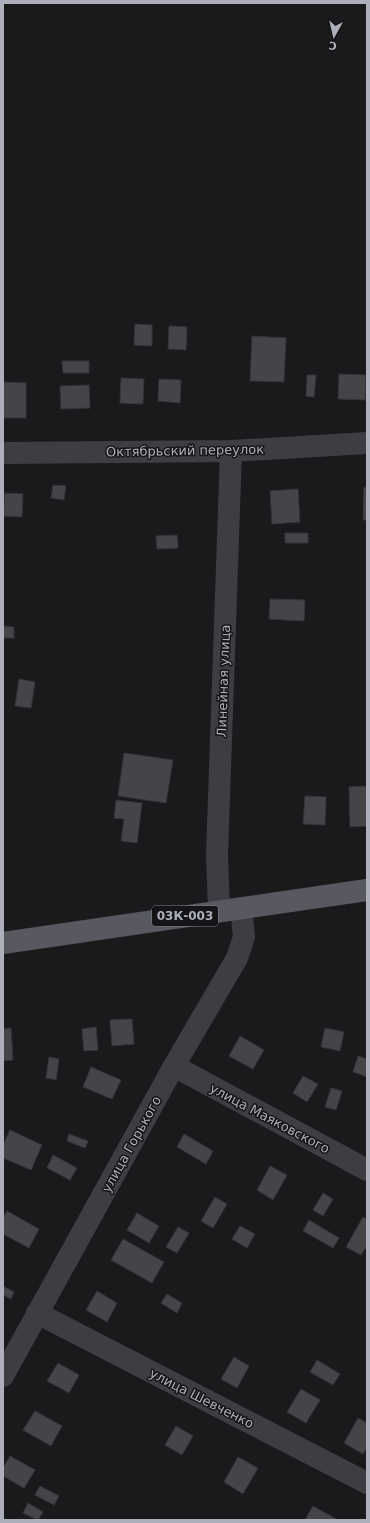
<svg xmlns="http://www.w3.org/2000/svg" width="370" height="1523" font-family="'DejaVu Sans',sans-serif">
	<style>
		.building { fill: #454549; stroke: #353438 }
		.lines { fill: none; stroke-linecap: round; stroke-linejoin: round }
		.minor { stroke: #3d3d43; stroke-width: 22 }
		.major { stroke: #575860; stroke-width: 22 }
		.labels { text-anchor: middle; stroke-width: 3; stroke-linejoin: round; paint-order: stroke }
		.shield { fill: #151517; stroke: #7f828a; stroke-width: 1 }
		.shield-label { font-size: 12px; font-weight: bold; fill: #adb0bb }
		.street-label { font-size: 13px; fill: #adb0bb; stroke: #151517 }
	</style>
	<rect width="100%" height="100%" fill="#1a1a1c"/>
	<!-- building -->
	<path class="building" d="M135 324 152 325V346L134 345Z
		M169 326 187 327 186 350 168 349Z
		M252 336 286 338 284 382 250 381Z
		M62 361H89V373H63Z
		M339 374 366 375 365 400 338 399Z
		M307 375H316L314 397 306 396Z
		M121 378 144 379 143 404 120 403Z
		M159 379 181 380 180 403 158 401Z
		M3 382 26 383V418H3Z
		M89 385 90 408 61 409 60 386Z
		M53 485 66 486 64 500 51 498Z
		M364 487H367V520H363Z
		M298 489 300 522 272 524 270 491Z
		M5 493 23 494 22 517 3 516Z
		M285 533H308V543H285Z
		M177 535 178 548 157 549 156 536Z
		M270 599 305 600 304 621 269 619Z
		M3 626 14 627V638H3Z
		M19 679 35 682 31 708 15 706Z
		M124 753 173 760 166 803 118 796Z
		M367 786V826L350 827 349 787Z
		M305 796 326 797 325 825 303 824Z
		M116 800 142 803 137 843 121 841 124 819 114 818Z
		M132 1019 134 1044 112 1046 110 1020Z
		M96 1027 98 1050 84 1051 82 1029Z
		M11 1028 13 1060 3 1061V1029Z
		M325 1028 344 1032 340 1051 321 1047Z
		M240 1036 264 1050 253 1069 229 1056Z
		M358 1056 367 1059V1077L353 1072Z
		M49 1057 59 1059 56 1080 46 1078Z
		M91 1067 121 1080 112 1099 83 1087Z
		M303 1076 318 1084 307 1102 293 1093Z
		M331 1088 342 1091 336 1110 325 1107Z
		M10 1130 42 1145 31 1170 3 1158V1145Z
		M69 1134 88 1141 85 1148 67 1141Z
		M184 1134 213 1151 206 1164 177 1147Z
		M53 1155 77 1168 70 1180 47 1168Z
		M270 1166 287 1175 273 1200 257 1190Z
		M323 1193 333 1199 323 1216 313 1210Z
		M215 1197 227 1204 213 1228 201 1221Z
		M7 1211 39 1229 29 1248 3 1234V1218Z
		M137 1213 159 1226 149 1243 127 1230Z
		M363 1217 367 1219V1246L361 1255 346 1247Z
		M309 1220 339 1238 333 1248 303 1231Z
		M240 1226 255 1234 247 1248 232 1239Z
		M178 1227 189 1233 177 1253 166 1247Z
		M123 1239 164 1262 152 1283 111 1260Z
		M3 1286 14 1292 11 1299 3 1295Z
		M97 1291 117 1303 107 1322 86 1310Z
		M167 1294 182 1303 177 1313 161 1303Z
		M234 1357 249 1366 237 1388 221 1379Z
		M317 1360 340 1374 333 1385 310 1372Z
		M58 1363 79 1375 69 1393 47 1381Z
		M301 1389 320 1400 306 1423 287 1412Z
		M35 1411 62 1426 51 1446 23 1430Z
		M358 1418 367 1423V1447L363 1454 344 1443Z
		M176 1426 193 1436 182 1455 165 1445Z
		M10 1456 35 1470 24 1488 3 1476V1468Z
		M238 1457 258 1468 243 1494 224 1482Z
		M40 1486 59 1496 54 1505 35 1495Z
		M28 1503 43 1512 38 1520 23 1513Z
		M313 1506 336 1519V1520H305Z"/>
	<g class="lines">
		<!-- minor -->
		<path class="minor" d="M3 453 231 451 367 443
			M219 911 217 855 231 451
			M174 1066 367 1170
			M37 1313 367 1483
			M3 1376 174 1066 237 958 244 937 241 908"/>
		<!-- major -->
		<path class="major" d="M3 943 367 890"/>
	</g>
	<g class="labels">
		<!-- shield labels -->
		<rect class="shield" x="152" y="906" width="66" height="20" rx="3"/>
		<g class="shield-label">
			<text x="185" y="920">03К-003</text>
		</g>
		<!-- street labels -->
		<g class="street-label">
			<text transform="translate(185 450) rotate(-1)" y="5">Октябрьский переулок</text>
			<text transform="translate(223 681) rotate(-88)" y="5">Линейная улица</text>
			<text transform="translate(270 1118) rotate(28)" y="5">улица Маяковского</text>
			<text transform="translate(131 1144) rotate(-61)" y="5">улица Горького</text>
			<text transform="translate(202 1398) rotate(27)" y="5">улица Шевченко</text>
		</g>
	</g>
	<!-- border -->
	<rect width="370" height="1523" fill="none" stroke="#adb0bb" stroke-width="8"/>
	<!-- north arrow -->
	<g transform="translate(334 36) rotate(188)" stroke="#151517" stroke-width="3" paint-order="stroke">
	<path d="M0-3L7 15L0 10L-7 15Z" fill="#adb0bb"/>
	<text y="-6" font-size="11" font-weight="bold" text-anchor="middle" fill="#adb0bb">С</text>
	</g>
</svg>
